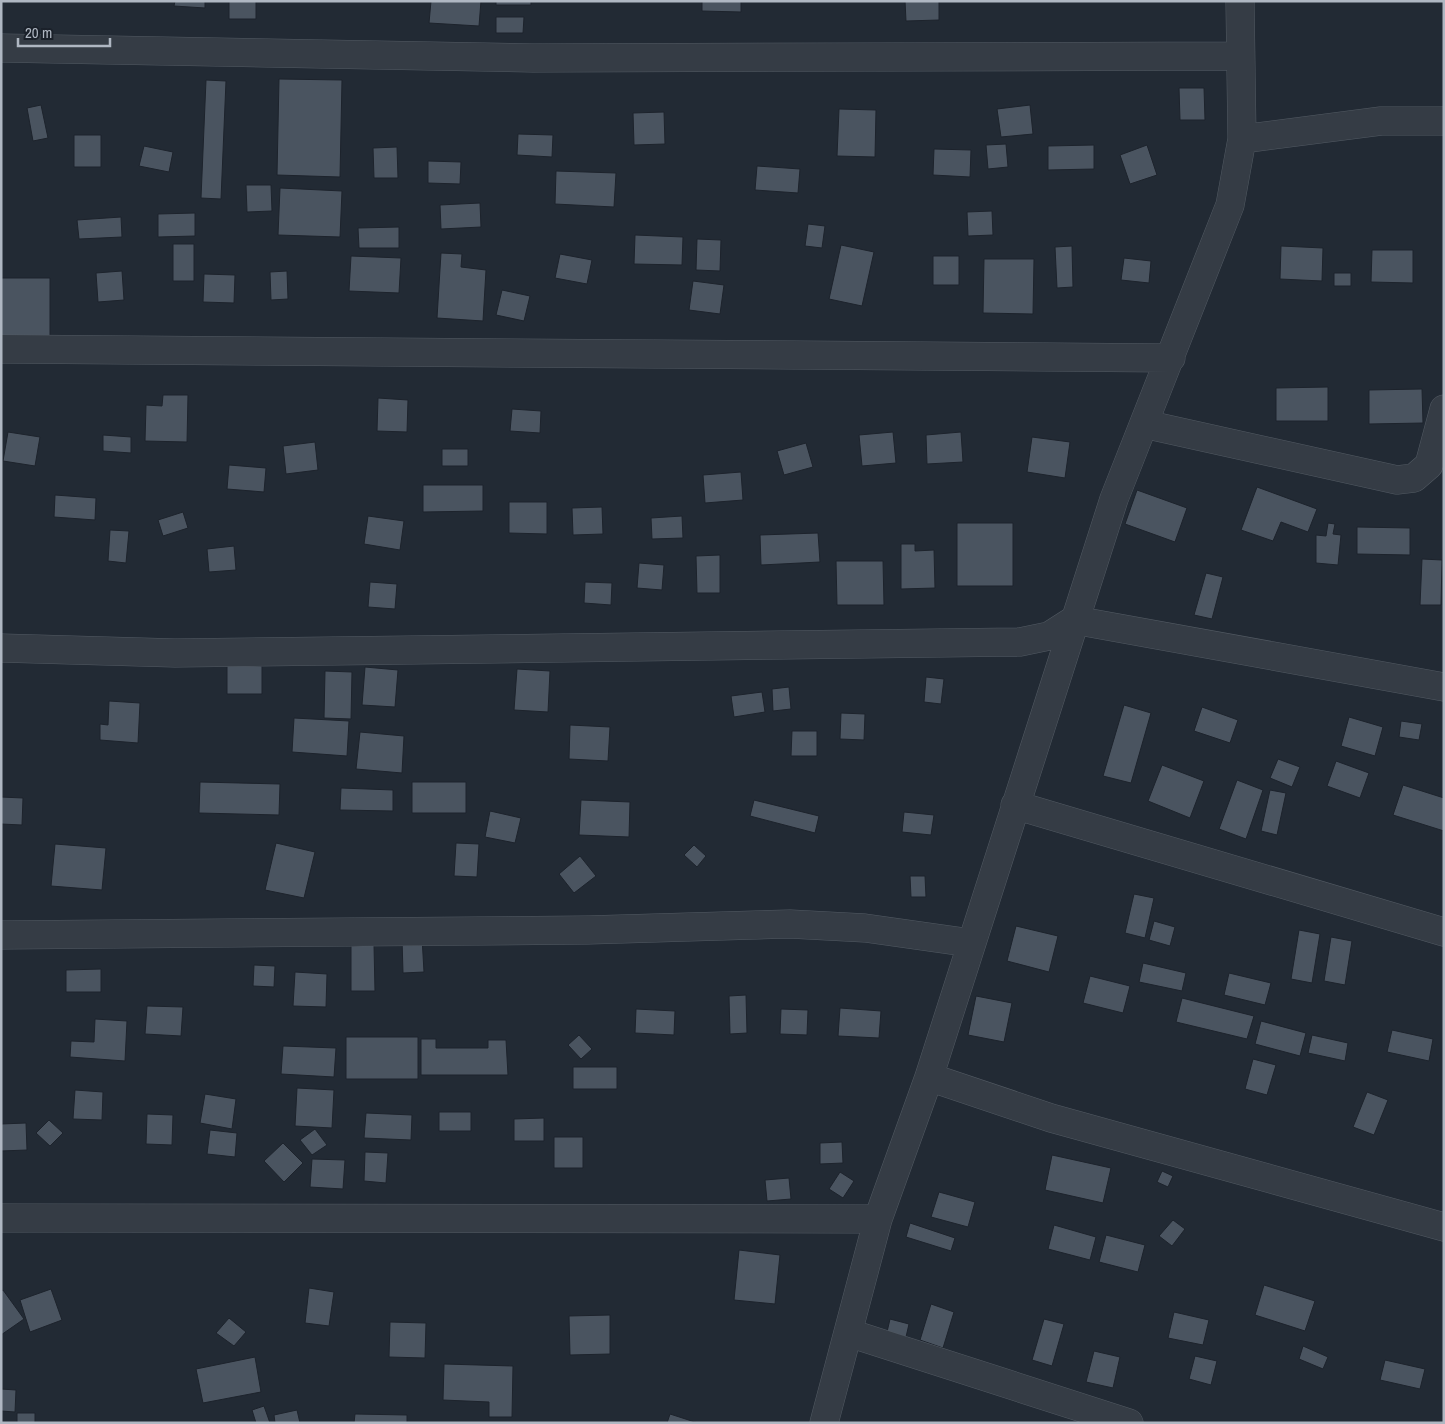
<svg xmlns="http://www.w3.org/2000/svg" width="1445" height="1424" font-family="'Archivo Narrow',sans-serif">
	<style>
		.building { fill: #4a5460; stroke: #1d232c }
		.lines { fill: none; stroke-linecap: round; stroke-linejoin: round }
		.minor-casing { stroke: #525a63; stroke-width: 29 }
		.minor { stroke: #353c45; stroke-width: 28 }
	</style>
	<rect width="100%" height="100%" fill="#222a34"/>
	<!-- building -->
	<path class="building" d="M175 1H205V8L174 6Z
		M229 1H256V19H229Z
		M431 1H481L479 26 429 23Z
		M496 1H531V5H496Z
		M702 1H741V12L702 11Z
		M905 1H939V20L906 21Z
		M496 17H524L523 33H496Z
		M279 79 342 80 340 177 277 175Z
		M206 80 226 81 221 199 201 198Z
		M1179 88H1204L1205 120H1180Z
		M41 105 48 138 33 141 27 108Z
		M1030 105 1033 134 1001 137 997 109Z
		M839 109 876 110 875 157 837 156Z
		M664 112 665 144 634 145 633 113Z
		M518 134 553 135 552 157 517 155Z
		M74 135H101V167H74Z
		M1006 144 1008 167 988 169 986 145Z
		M1094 145V169L1048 170V146Z
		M1147 145 1157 175 1130 184 1120 155Z
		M144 146 173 152 169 172 139 166Z
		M397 147 398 178H374L373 148Z
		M934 149 971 150 970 177 933 175Z
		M428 161 461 162 460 184 428 183Z
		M757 166 800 169 798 193 755 190Z
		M556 171 616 173 614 207 555 204Z
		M246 185H271L272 211 247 212Z
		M280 188 342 191 340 237 278 235Z
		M480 203 481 227 441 229 440 205Z
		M992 211 993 235 968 236 967 212Z
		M195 213V236L158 237V214Z
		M121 217 122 237 79 239 77 220Z
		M808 224 825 226 822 248 805 246Z
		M399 227V248H359L358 228Z
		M635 235 683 237 682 265 634 264Z
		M697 239 721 240 720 271 696 270Z
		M173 244H194V281H173Z
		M841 245 874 252 862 306 829 299Z
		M1072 246 1073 287 1057 288 1055 247Z
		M1281 246 1323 248 1322 281 1280 279Z
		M1372 250H1413V283L1371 282Z
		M441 253 462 254 461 267 486 270 483 321 437 318Z
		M560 254 592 260 587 284 555 278Z
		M351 256 401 258 399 293 349 291Z
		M933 256H959V285H933Z
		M1124 258 1151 261 1149 283 1121 280Z
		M984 259H1034L1033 314 983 313Z
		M122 271 124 300 98 302 96 273Z
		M287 271 288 299 271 300 270 272Z
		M1334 273H1351V286H1334Z
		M204 274 235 275 234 303 203 302Z
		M1 278H50V337H1Z
		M693 281 724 285 720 314 689 310Z
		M502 290 530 296 524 321 496 315Z
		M1328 387V421H1276V388Z
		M1422 389 1423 423 1369 424V390Z
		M163 395H188L187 442 145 441 146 405 162 406Z
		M378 398 408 400 407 432 377 431Z
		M512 409 541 411 540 433 510 431Z
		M8 432 40 437 35 466 3 461Z
		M893 432 896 463 862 466 859 435Z
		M961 432 963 462 927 464 926 435Z
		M103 435 131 437V453L103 451Z
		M1032 437 1070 442 1065 478 1027 472Z
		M315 442 318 470 286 474 283 446Z
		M806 443 813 467 784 475 777 451Z
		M442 449H468V466H442Z
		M229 465 266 468 264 492 227 489Z
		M741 472 743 500 705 503 703 475Z
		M423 485H483V511L423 512Z
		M1257 487 1317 509 1308 532 1281 522 1273 541 1241 530Z
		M1137 490 1187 508 1175 542 1125 524Z
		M55 495 96 498 95 520 54 517Z
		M509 502H547V534L509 533Z
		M602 507 603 534 573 535 572 508Z
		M183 512 188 528 163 536 158 520Z
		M368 516 404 521 400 550 364 544Z
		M682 516 683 538 652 539 651 518Z
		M957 523H1013V586H957Z
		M1328 523 1335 524 1333 534 1341 535 1338 565 1316 563V535L1326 536Z
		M1357 527 1410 528V555L1357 554Z
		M110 530 129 531 126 563 108 561Z
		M818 533 820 562 761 565 760 535Z
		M901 544H915V551L934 550 935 588 901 589Z
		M234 546 236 570 209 572 207 549Z
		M720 555V593H697L696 556Z
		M1422 559 1442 560 1441 605H1420Z
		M836 561H883L884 605H837Z
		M639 563 664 565 662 590 637 588Z
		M1206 573 1223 577 1212 619 1194 615Z
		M370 582 397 584 395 609 368 607Z
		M585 582 612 583 611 605 584 603Z
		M227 665 262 666V694H227Z
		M365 667 398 670 395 707 362 705Z
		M517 669 550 671 548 712 514 710Z
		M325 671 352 672 351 719 324 718Z
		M926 677 944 679 941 704 924 702Z
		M789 687 791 709 773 711 772 689Z
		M762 692 765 712 734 717 731 696Z
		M109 701 140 703 138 743 100 740V724L108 725Z
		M1124 705 1151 713 1131 783 1103 776Z
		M1202 707 1238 720 1230 743 1194 731Z
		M841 713 865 714 864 740 840 739Z
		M1349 717 1383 727 1375 756 1341 746Z
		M294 718 349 721 347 756 292 752Z
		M1401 721 1422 724 1419 740 1399 737Z
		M570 725 610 727 608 761 569 759Z
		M792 731H817V756H791Z
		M360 732 404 736 402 773 356 769Z
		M1278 759 1300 767 1292 787 1270 778Z
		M1336 761 1369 773 1360 798 1327 786Z
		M1162 765 1204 781 1190 818 1148 801Z
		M1237 780 1263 790 1246 839 1219 829Z
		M200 782 280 784 279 815 199 813Z
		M412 782H466V813H412Z
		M1403 785 1444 798V831L1393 815Z
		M341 788 393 790V811L340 810Z
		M1270 790 1286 793 1277 835 1261 831Z
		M1 797 23 798 22 825 1 824Z
		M581 800 630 802 629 837 579 835Z
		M754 800 819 816 815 833 750 816Z
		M490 811 521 818 515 843 485 837Z
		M904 812 934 815 931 835 902 832Z
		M276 843 315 852 304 898 265 890Z
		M456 843 479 844 477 877 454 876Z
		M55 844 106 848 102 890 51 886Z
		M694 845 706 856 697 867 684 855Z
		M580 856 596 876 574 893 559 874Z
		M910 876H925L926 897H911Z
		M1134 894 1154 898 1145 938 1125 933Z
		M1154 921 1175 927 1170 946 1149 940Z
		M1016 926 1058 936 1049 972 1007 961Z
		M1299 930 1320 934 1312 983 1291 979Z
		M422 937 424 972 403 973 402 939Z
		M1331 937 1352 941 1345 985 1324 981Z
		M374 945 375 991H351V946Z
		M1143 963 1186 973 1182 991 1139 982Z
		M254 965 275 966 274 987 253 986Z
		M101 969V992H66V970Z
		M295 972 327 974 326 1007 293 1006Z
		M1229 973 1271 983 1265 1005 1224 995Z
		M1090 976 1130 986 1123 1013 1083 1003Z
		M746 995 747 1033 730 1034 729 996Z
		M976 996 1012 1003 1004 1042 968 1035Z
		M1182 998 1254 1016 1247 1039 1176 1022Z
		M147 1006 183 1007 181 1036 145 1034Z
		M840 1008 881 1011 879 1038 838 1036Z
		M636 1009 675 1011 674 1035 635 1033Z
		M781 1009 808 1010 807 1035 780 1034Z
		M95 1019 127 1021 125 1061 70 1057 71 1041 94 1042Z
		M1261 1021 1306 1033 1300 1056 1255 1044Z
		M1392 1030 1433 1039 1429 1061 1387 1052Z
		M579 1035 592 1049 581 1059 568 1045Z
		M1312 1035 1348 1043 1345 1061 1308 1053Z
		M346 1037H418V1079H346Z
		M421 1039H436V1048H488V1040H506L508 1075H421Z
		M283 1046 336 1048 334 1077 281 1074Z
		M1253 1059 1276 1065 1267 1095 1245 1089Z
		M573 1067H617V1089H573Z
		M297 1088 334 1090 332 1128 295 1126Z
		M75 1090 103 1092 102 1120 73 1119Z
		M1367 1092 1388 1100 1374 1135 1353 1127Z
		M205 1094 236 1099 232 1129 200 1123Z
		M439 1112H471V1131H439Z
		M366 1113 412 1115 411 1140 364 1138Z
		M147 1114 173 1115 172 1145 146 1144Z
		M544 1118V1141H514V1119Z
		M49 1120 63 1133 50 1146 36 1133Z
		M26 1123 27 1150 1 1151V1124Z
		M315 1129 327 1145 312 1155 300 1140Z
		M210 1130 237 1133 235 1157 207 1154Z
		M554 1137H583V1168H554Z
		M842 1142 843 1163 820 1164V1143Z
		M283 1143 303 1163 284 1182 264 1161Z
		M365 1152 388 1153 386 1183 364 1181Z
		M1052 1155 1111 1168 1103 1203 1045 1190Z
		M312 1159 345 1160 343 1189 310 1187Z
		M1162 1171 1173 1176 1168 1187 1157 1182Z
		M840 1172 854 1181 843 1198 829 1189Z
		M789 1178 791 1199 767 1201 765 1180Z
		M939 1192 975 1202 968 1227 931 1217Z
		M1173 1220 1185 1229 1172 1246 1159 1236Z
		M910 1223 955 1238 951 1251 906 1237Z
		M1054 1225 1096 1237 1090 1260 1048 1249Z
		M1106 1235 1145 1245 1138 1272 1099 1262Z
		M739 1250 780 1255 775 1304 734 1300Z
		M1264 1285 1315 1301 1305 1331 1255 1315Z
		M309 1288 334 1292 329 1326 305 1323Z
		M51 1289 62 1320 30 1332 20 1300Z
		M3 1290 24 1319 1 1335V1291Z
		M931 1304 954 1312 943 1348 920 1340Z
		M1174 1312 1209 1320 1203 1345 1168 1338Z
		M610 1315V1354L570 1355 569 1316Z
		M229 1318 246 1332 234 1346 216 1333Z
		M890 1319 909 1324 906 1337 887 1332Z
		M1044 1319 1064 1324 1052 1366 1032 1360Z
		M390 1322 426 1323 425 1358 389 1357Z
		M1303 1346 1328 1357 1323 1369 1299 1359Z
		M1094 1351 1120 1357 1113 1388 1086 1382Z
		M1195 1356 1217 1361 1211 1385 1189 1379Z
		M255 1357 261 1392 203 1403 196 1369Z
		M1385 1360 1425 1369 1420 1389 1380 1380Z
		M444 1364 513 1366 512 1417H489V1402L443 1400Z
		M1 1389 16 1390 15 1412 1 1411Z
		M264 1406 270 1423H256L252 1410Z
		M297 1410 300 1423H275L274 1415Z
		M17 1413H35V1423H17Z
		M355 1414 407 1415V1423H354Z
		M670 1414 698 1423H667Z"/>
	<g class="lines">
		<!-- minor casing -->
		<g class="minor-casing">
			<path id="minor" d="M1 48 533 58 1240 56
				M1242 139 1381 121H1444
				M1 349 1171 358
				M1144 424 1397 480 1414 478 1429 465 1444 409
				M1 648 175 653 1020 642 1049 636 1074 620 1444 687
				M1015 805 1444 932
				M1 935 588 930 790 924 865 928 971 943
				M929 1077 1051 1118 1444 1227
				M1 1218 878 1219
				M849 1333 1129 1423
				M824 1423 878 1219 929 1077 1114 499 1230 205 1242 139 1240 1"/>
		</g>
		<!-- minor -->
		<use href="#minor" class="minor"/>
	</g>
	<!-- border -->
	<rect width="1445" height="1424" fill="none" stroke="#afb7c2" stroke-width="5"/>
	<!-- scale -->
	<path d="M18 38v8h92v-8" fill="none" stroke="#afb7c2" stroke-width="2.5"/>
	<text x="25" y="38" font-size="15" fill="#afb7c2" stroke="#1b212a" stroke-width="4" paint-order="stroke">20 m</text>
</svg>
